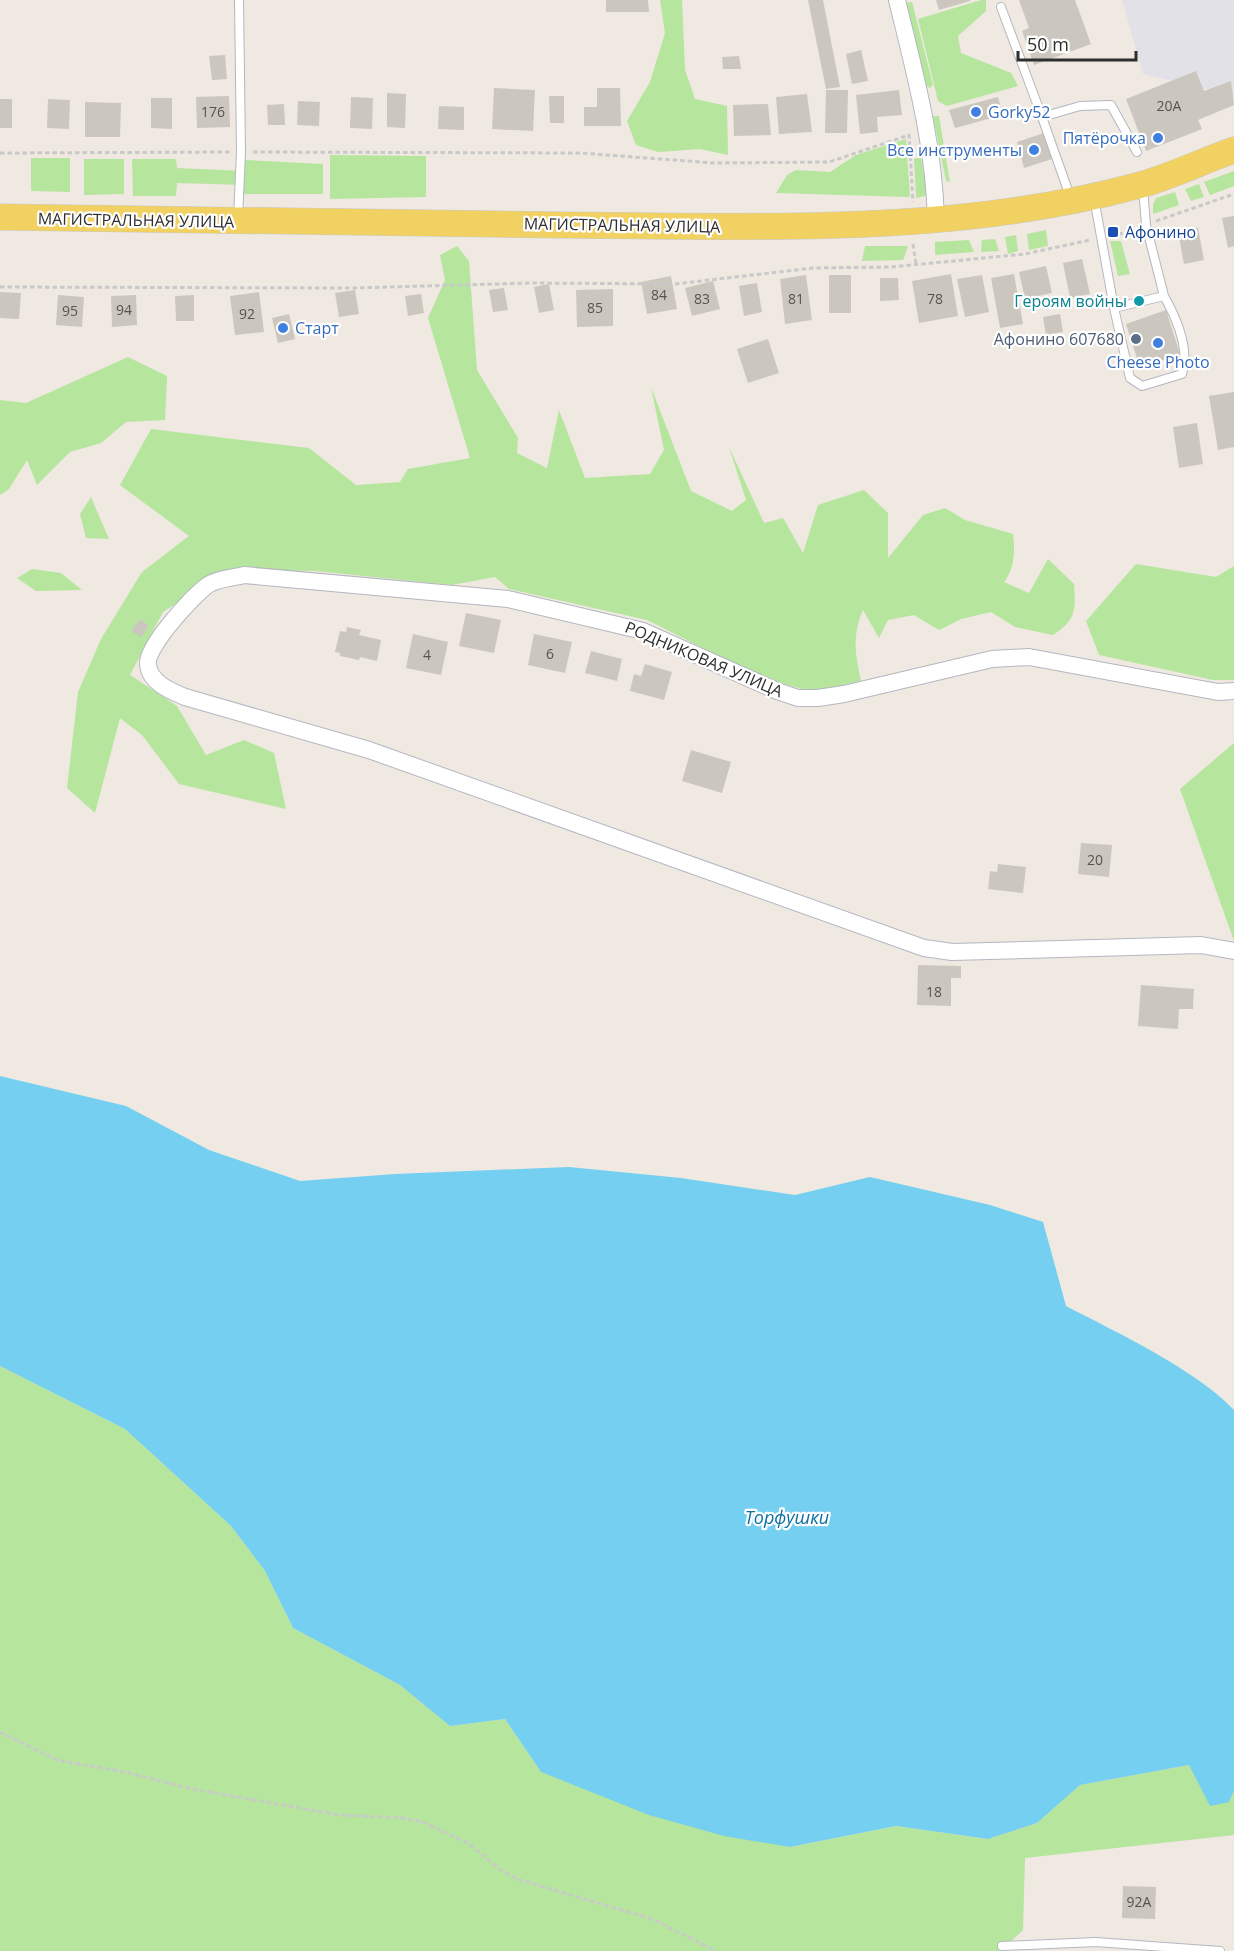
<svg xmlns="http://www.w3.org/2000/svg" width="1234" height="1951" font-family="'Open Sans',sans-serif">
	<style>
		.industrial { fill: #e3e1e8 }
		.green { fill: #b6e59e }
		.water { fill: #75cff0 }
		.building { fill: #cbc7bf }
		.lines { fill: none; stroke-linecap: round; stroke-linejoin: round }
		.lane-casing { stroke: #b4b7c1; stroke-width: 10 }
		.street-casing { stroke: #b4b7c1; stroke-width: 18 }
		.primary-casing { stroke: #c9c9c9; stroke-width: 27 }
		.path { stroke: #c9c9c9; stroke-width: 3; stroke-dasharray: 4.5 3; stroke-linecap: butt }
		.lane { stroke: #fff; stroke-width: 8 }
		.street { stroke: #fff; stroke-width: 16 }
		.primary { stroke: #f2d163; stroke-width: 26 }
		.shop-dot { fill: #3f7fe0; stroke: #fff; stroke-width: 2 }
		.transit-dot { fill: #1a4fb4; stroke: #fff; stroke-width: 2 }
		.culture-dot { fill: #0f9aa8; stroke: #fff; stroke-width: 2 }
		.service-dot { fill: #5c6f8a; stroke: #fff; stroke-width: 2 }
		.labels { text-anchor: middle; stroke-width: 4.5; stroke-linejoin: round; paint-order: stroke }
		.number-label { font-size: 14px; fill: #555452 }
		.shop-label { font-size: 16px; fill: #366cbe; stroke: #fff; text-anchor: start }
		.street-label { font-size: 16px; fill: #2e2e2e; stroke: #fff }
		.transit-label { font-size: 16px; fill: #164399; stroke: #fff; text-anchor: start }
		.culture-label { font-size: 16px; fill: #0d838f; stroke: #fff; text-anchor: end }
		.service-label { font-size: 16px; fill: #4e5e75; stroke: #fff; text-anchor: end }
		.water-label { font-size: 18px; font-style: italic; fill: #0d6fa3; stroke: #fff }
	</style>
	<rect width="100%" height="100%" fill="#efe9e1"/>
	<!-- industrial -->
	<path class="industrial" d="M1122 0H1234V96L1143 74Z"/>
	<!-- green -->
	<path class="green" d="M660 0H682L685 70 695 99 727 106 728 155 700 149 658 152 636 145 627 121 650 82 665 33Z
		M981 0H986V11L958 36 961 53 1011 73 1018 86 947 106 938 101 918 19Z
		M912 2 933 85 930 88 926 86 905 3Z
		M933 116H939L950 182 946 181Z
		M906 139 910 197 776 193 787 175 796 170 830 172 856 155Z
		M330 155 426 156V197L330 199Z
		M921 157 927 192 925 196 916 198 914 159Z
		M31 158H70V192L31 191Z
		M84 159H124V194L84 195Z
		M132 159H176L177 168 244 171 245 160 323 164V194H244V185L177 183 176 196H133Z
		M1234 171V186L1210 195 1204 182Z
		M1199 184 1204 197 1191 201 1185 189Z
		M1175 192 1179 205 1153 214V205L1156 198Z
		M1046 230 1048 246 1029 250 1027 234Z
		M1016 235 1018 251 1008 254 1005 237Z
		M995 239 999 251 981 252 982 240Z
		M969 240 974 252 935 255V242Z
		M1110 241H1121L1130 274 1118 276Z
		M457 246 469 261 477 370 518 438 517 453 547 468 559 410 585 478 650 474 664 450 651 387 691 491 732 511 746 500 729 447 764 523 783 518 803 553 818 505 864 490 888 513V558L923 515 945 508 965 520 1013 534C1015 552 1015 567 1004 582L1029 593 1048 559 1074 584C1076 610 1076 620 1053 635L1015 627 991 612 961 619 939 630 914 615 888 620 879 638 863 610C852 636 855 653 861 681L813 692 763 678 647 620 509 589 495 577 452 585 315 571 230 569 163 612 130 675 177 706 206 755 244 740 274 753 286 809 179 784 142 735 120 718 95 813 67 788 78 692 101 639 142 572 189 536 120 485 151 429 309 448 356 485 400 482 408 469 470 458 428 318 445 280 440 255Z
		M865 246H908L903 260 862 261Z
		M128 357 167 376 165 420 126 422 101 443 70 452 37 485 27 460 9 489 0 495V400L26 403Z
		M91 497 109 539 86 538 80 514Z
		M1136 564 1216 577 1234 566V680H1213L1099 655 1086 621Z
		M32 569 61 573 82 590 36 591 17 578Z
		M1234 743V941L1180 789Z
		M0 1366 125 1429 231 1526 265 1571 293 1628 400 1685 450 1726 505 1719 541 1772 790 1847 896 1826 988 1839 1037 1823 1080 1785 1189 1765 1229 1802 1234 1791V1835L1025 1858 1023 1930 1001 1951H0Z"/>
	<!-- water -->
	<path class="water" d="M0 1076 126 1106 209 1150 300 1181 395 1174 569 1167 681 1178 795 1195 870 1177 990 1205 1043 1222 1066 1306C1118 1333 1195 1369 1234 1410V1791L1229 1802 1210 1806 1189 1765 1080 1785 1037 1823 988 1839 896 1826 790 1847 724 1836 649 1815 541 1772 505 1719 450 1726 400 1685 293 1628 265 1571 231 1526 125 1429 0 1366Z"/>
	<!-- building -->
	<path class="building" d="M606 0H648L649 12H606Z
		M808 0H823L840 87 826 89Z
		M936 0H970V1L939 10Z
		M1019 0H1075L1091 44 1034 65 1022 31 1029 28Z
		M861 50 868 81 852 84 846 54Z
		M225 55 227 79 212 80 209 56Z
		M739 56 741 69H723L722 57Z
		M1196 71 1204 91 1231 81 1234 105 1198 120 1202 129 1146 151 1126 99Z
		M494 88 535 90 533 131 492 129Z
		M597 88H620L621 126H584V107H597Z
		M826 90H848L847 133H825Z
		M899 90 902 115 877 117 878 132 860 134 856 95Z
		M387 93 406 94 405 128 387 127Z
		M807 94 812 132 779 134 776 97Z
		M229 96 230 127 197 128 196 97Z
		M549 96H564V123H550Z
		M351 97 373 98 372 129 350 128Z
		M998 97 1003 115 955 128 949 110Z
		M151 98H172V129L151 128Z
		M0 99H12V128H0Z
		M48 99 70 100 69 129 47 128Z
		M298 101 320 102 319 126 297 125Z
		M85 102 121 103 120 137H85Z
		M284 104 285 125H268L267 105Z
		M768 104 771 135 734 136 733 105Z
		M439 106 464 107V130L438 129Z
		M1044 133 1052 159 1024 168 1017 142Z
		M1234 216V246L1228 248 1222 218Z
		M1198 228 1204 260 1184 264 1178 232Z
		M1082 259 1090 294 1070 298 1063 263Z
		M1046 266 1052 293 1025 299 1019 272Z
		M951 274 958 316 919 323 912 281Z
		M1014 274 1023 324 1000 328 991 278Z
		M806 275 812 320 785 324 780 279Z
		M829 275H851V313H829Z
		M982 275 989 312 965 317 957 279Z
		M671 276 677 309 647 314 641 282Z
		M880 278H898L899 300 880 301Z
		M713 281 720 309 692 316 685 288Z
		M757 283 762 312 744 316 739 286Z
		M549 284 554 310 539 313 534 287Z
		M504 288 508 310 493 312 489 290Z
		M613 289V326L577 327 576 290Z
		M355 290 359 314 339 317 335 293Z
		M0 292 21 293 19 319 0 318Z
		M259 292 264 332 235 335 230 296Z
		M421 294 424 313 408 316 405 296Z
		M58 295 84 297 82 327 56 325Z
		M136 295 137 325 112 327 111 296Z
		M194 295V321H176L175 296Z
		M1166 310 1180 354 1140 368 1126 324Z
		M289 314 295 339 278 343 272 318Z
		M1060 314 1063 332 1046 335 1043 317Z
		M768 339 779 373 748 383 737 349Z
		M1234 392V447L1218 450 1209 396Z
		M1197 423 1203 464 1179 468 1173 427Z
		M466 613 501 620 494 653 459 646Z
		M140 619 149 626 141 637 131 631Z
		M347 627 361 630 359 635 381 640 377 661 360 657 359 660 340 656V653L335 652 340 631 346 632Z
		M413 634 448 642 441 675 406 668Z
		M534 634 572 642 565 673 528 665Z
		M591 651 622 659 617 681 585 673Z
		M645 664 672 672 664 700 630 691 634 674 641 676Z
		M691 750 731 762 722 793 682 781Z
		M1081 843 1112 845 1109 877 1078 874Z
		M998 864 1026 867 1023 893 988 889 990 871 997 872Z
		M918 965 961 966V978H951V1006L917 1005Z
		M1141 985 1194 989 1193 1009H1179L1178 1029 1138 1026Z
		M1123 1886 1156 1887 1155 1919 1122 1918Z"/>
	<g class="lines">
		<!-- lane casing -->
		<g class="lane-casing">
			<path id="lane" d="M1001 7 1042 117 1080 106 1111 105 1137 152
				M1042 117 1071 199
				M1094 198 1114 308 1164 296 1146 225 1143 188
				M238 218 241 152 239 0
				M1114 308 1130 378 1142 386 1182 374C1190 349 1177 319 1164 296
				M1002 1946 1096 1942 1220 1951"/>
		</g>
		<!-- street casing -->
		<g class="street-casing">
			<path id="street" d="M897 0C915 74 934 143 936 220
				M1234 691 1218 692 1029 657 992 659 844 694 818 698H798L777 691 643 631 508 599 244 575C233 578 218 578 208 585 194 595 145 647 148 665 150 683 171 691 185 697L369 750 924 948 952 952 1201 945 1234 951"/>
		</g>
		<!-- primary casing -->
		<g class="primary-casing">
			<path id="primary" d="M0 217C188 220 375 223 562 225 755 226 953 236 1140 185 1172 176 1203 161 1234 150"/>
		</g>
		<!-- path -->
		<path class="path" d="M909 134 913 202
			M253 152 580 153 714 163 829 162 909 135
			M0 153 231 152
			M1156 221 1234 194
			M1111 236 1137 230
			M913 244 916 264
			M0 287 353 288 531 283 675 284 813 268 891 267 1025 254 1090 240
			M0 1732 57 1760 125 1772 192 1789 340 1815 402 1818 423 1822 468 1843 501 1870 517 1879 652 1919 716 1951"/>
		<!-- lane -->
		<use href="#lane" class="lane"/>
		<!-- street -->
		<use href="#street" class="street"/>
		<!-- primary -->
		<use href="#primary" class="primary"/>
	</g>
	<!-- markers -->
	<g class="shop-dot">
		<circle cx="976" cy="112" r="6"/>
		<circle cx="1158" cy="138" r="6"/>
		<circle cx="1034" cy="150" r="6"/>
		<circle cx="283" cy="328" r="6"/>
		<circle cx="1158" cy="343" r="6"/>
	</g>
	<rect class="transit-dot" x="1107" y="226" width="12" height="12" rx="3"/>
	<circle class="culture-dot" cx="1139" cy="301" r="6"/>
	<circle class="service-dot" cx="1136" cy="339" r="6"/>
	<g class="labels">
		<!-- number labels -->
		<g class="number-label">
			<text x="1169" y="111">20А</text>
			<text x="213" y="117">176</text>
			<text x="659" y="300">84</text>
			<text x="702" y="304">83</text>
			<text x="796" y="304">81</text>
			<text x="935" y="304">78</text>
			<text x="595" y="313">85</text>
			<text x="124" y="315">94</text>
			<text x="70" y="316">95</text>
			<text x="247" y="319">92</text>
			<text x="550" y="659">6</text>
			<text x="427" y="660">4</text>
			<text x="1095" y="865">20</text>
			<text x="934" y="997">18</text>
			<text x="1139" y="1907">92А</text>
		</g>
		<!-- shop labels -->
		<g class="shop-label">
			<text x="988" y="118">Gorky52</text>
			<text x="1146" y="144" text-anchor="end">Пятёрочка</text>
			<text x="1022" y="156" text-anchor="end">Все инструменты</text>
			<text x="295" y="334">Старт</text>
			<text x="1158" y="368" text-anchor="middle">Cheese Photo</text>
		</g>
		<!-- street labels -->
		<g class="street-label">
			<text transform="translate(136 220) rotate(1)" y="6">МАГИСТРАЛЬНАЯ УЛИЦА</text>
			<text transform="translate(622 225) rotate(1)" y="6">МАГИСТРАЛЬНАЯ УЛИЦА</text>
			<text transform="translate(704 659) rotate(23)" y="6">РОДНИКОВАЯ УЛИЦА</text>
		</g>
		<!-- transit labels -->
		<g class="transit-label">
			<text x="1125" y="238">Афонино</text>
		</g>
		<!-- culture labels -->
		<g class="culture-label">
			<text x="1127" y="307">Героям войны</text>
		</g>
		<!-- service labels -->
		<g class="service-label">
			<text x="1124" y="345">Афонино 607680</text>
		</g>
		<!-- water labels -->
		<g class="water-label">
			<text x="787" y="1524">Торфушки</text>
		</g>
	</g>
	<!-- scale -->
	<path d="M1018 51v9h118v-9" fill="none" stroke="#2e2e2e" stroke-width="3"/>
	<text x="1027" y="51" font-size="18" fill="#2e2e2e" stroke="#ffffff" stroke-width="4.5" paint-order="stroke">50 m</text>
</svg>
